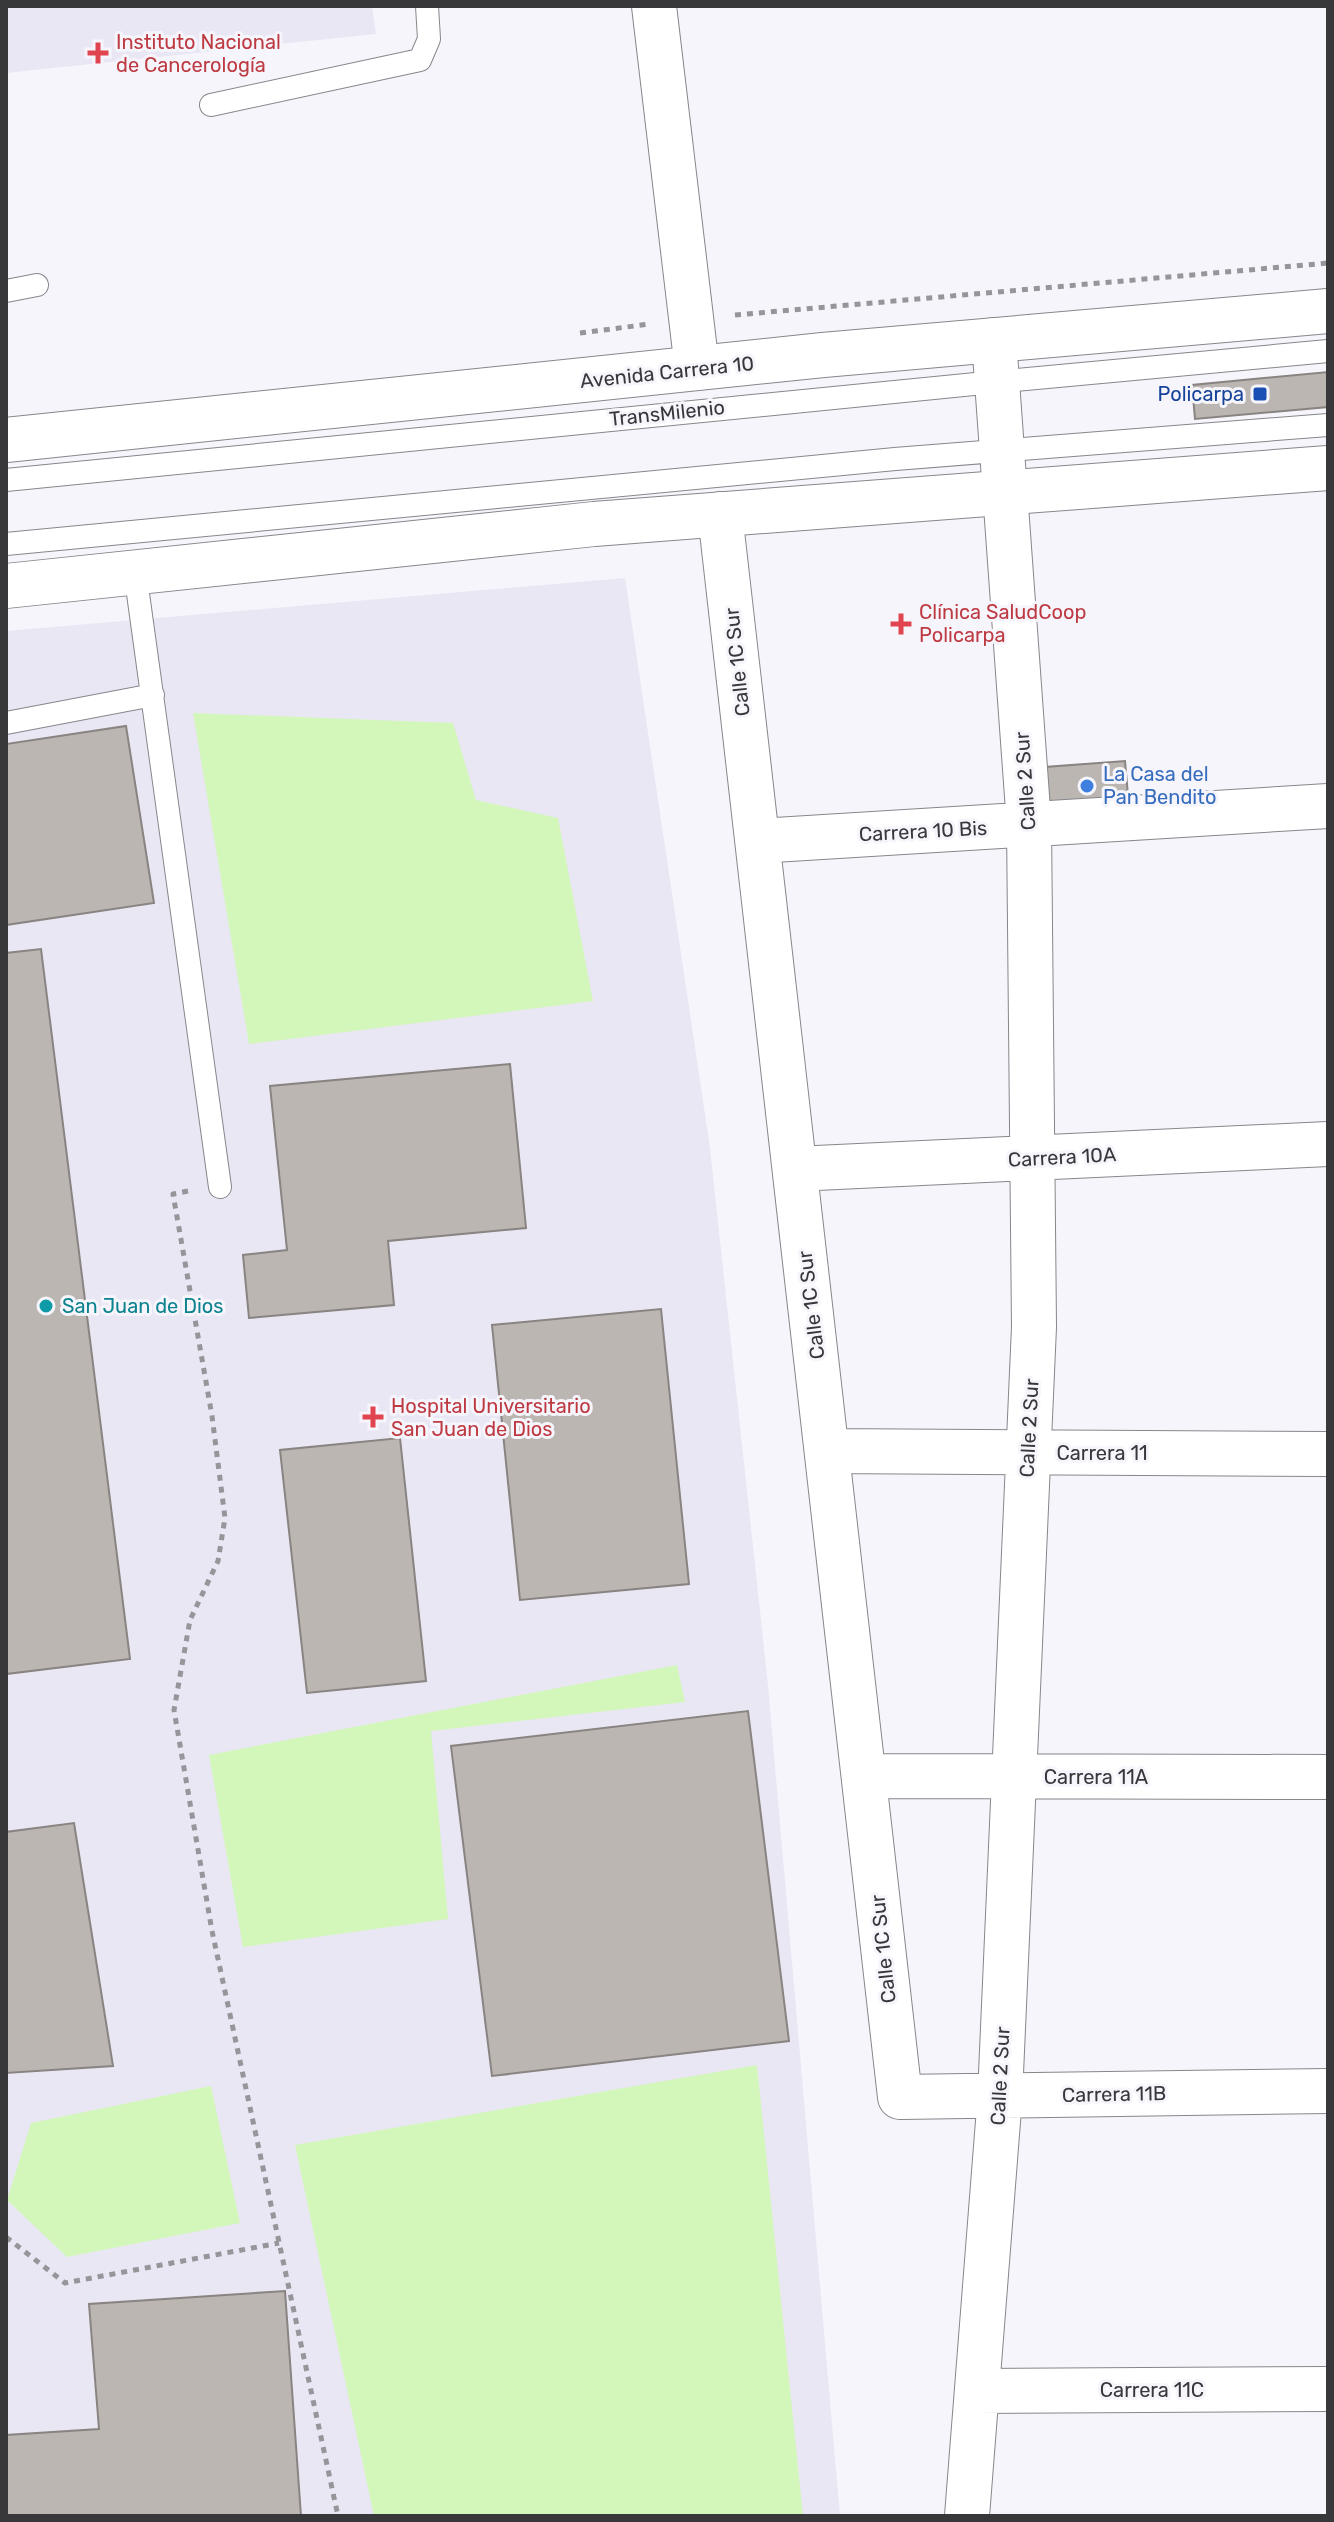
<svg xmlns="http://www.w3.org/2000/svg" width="1334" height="2522" font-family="Rubik,sans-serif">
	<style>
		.built { fill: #eae7f4 }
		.green { fill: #d3f6ba }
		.building { fill: #bbb6b2; stroke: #898481; stroke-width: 2 }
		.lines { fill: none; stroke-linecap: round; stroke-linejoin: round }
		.service-casing { stroke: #87868b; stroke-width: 24 }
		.minor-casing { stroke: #87868b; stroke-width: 46 }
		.tertiary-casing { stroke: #87868b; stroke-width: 46 }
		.primary-casing { stroke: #87868b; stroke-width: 46 }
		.path { stroke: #96959a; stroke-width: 5; stroke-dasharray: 6 6; stroke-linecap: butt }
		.service { stroke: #fff; stroke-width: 22 }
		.minor { stroke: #fff; stroke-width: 44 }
		.tertiary { stroke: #fff; stroke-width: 44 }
		.primary { stroke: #fff; stroke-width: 44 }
		.health-dot { fill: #e0444e; stroke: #f6f5fb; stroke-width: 3 }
		.transit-dot { fill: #1a4fb4; stroke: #f6f5fb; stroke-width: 3 }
		.shop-dot { fill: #3f7fe0; stroke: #f6f5fb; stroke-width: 3 }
		.culture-dot { fill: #0f9aa8; stroke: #f6f5fb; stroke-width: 3 }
		.labels { text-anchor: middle; stroke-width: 6; stroke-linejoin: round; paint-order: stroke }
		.health-label { font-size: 20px; fill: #be3a42; stroke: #f6f5fb; text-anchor: start }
		.street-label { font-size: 20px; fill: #38373a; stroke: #f6f5fb }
		.transit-label { font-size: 20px; fill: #164399; stroke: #f6f5fb; text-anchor: end }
		.shop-label { font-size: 20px; fill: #366cbe; stroke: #f6f5fb; text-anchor: start }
		.culture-label { font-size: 20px; fill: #0d838f; stroke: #f6f5fb; text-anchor: start }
	</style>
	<rect width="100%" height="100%" fill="#f6f5fb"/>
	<!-- built -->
	<path class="built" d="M6 6H372L376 34 6 73Z
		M625 578 710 1148 768 1685 840 2516H6V631Z"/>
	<!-- green -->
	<path class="green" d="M193 713 453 723 476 800 558 818 593 1001 249 1044Z
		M677 1665 685 1702 431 1731 448 1919 243 1947 209 1755Z
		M757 2065 803 2516H374L295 2145Z
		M211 2086 240 2223 67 2257 7 2200 31 2123Z"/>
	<!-- building -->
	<path class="building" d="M1328 372V407L1195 419 1192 385Z
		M126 726 154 903 6 925V744Z
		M1125 761 1129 807 1048 805 1045 767Z
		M41 949 130 1659 6 1674V953Z
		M510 1064 526 1228 388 1241 394 1305 249 1318 243 1255 287 1250 270 1086Z
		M661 1309 689 1584 520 1600 492 1325Z
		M400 1438 426 1681 307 1693 280 1450Z
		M748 1711 789 2041 492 2076 451 1746Z
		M74 1823 113 2066 6 2073V1832Z
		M285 2291 301 2516H6V2435L99 2429 89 2304Z"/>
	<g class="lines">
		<!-- service casing -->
		<g class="service-casing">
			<path id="service" d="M211 105 420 60 429 39 427 6
				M6 291 37 285
				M6 480C447 438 887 390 1328 351
				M6 544 895 459 1328 425
				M135 572 220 1187
				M6 723 153 695"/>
		</g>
		<!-- minor casing -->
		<g class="minor-casing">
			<path id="minor" d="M720 514 900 2097 1328 2091
				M758 841 1328 806
				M795 1169 1328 1144
				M827 1451 1328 1454
				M864 1776 1328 1777
				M977 2391 1328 2389
				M967 2516 1000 2096 1034 1327 1029 824 994 340"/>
		</g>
		<!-- tertiary casing -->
		<g class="tertiary-casing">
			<path id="tertiary" d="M654 6 697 368"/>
		</g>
		<!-- primary casing -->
		<g class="primary-casing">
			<path id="primary" d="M6 440 823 355 1328 311
				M6 586 594 524 1328 468"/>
		</g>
		<!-- path -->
		<path class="path" d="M735 315 1328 263
			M580 333 650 324
			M188 1191 173 1194 212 1416 225 1518 218 1561 190 1620 174 1710 212 1931 338 2516
			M6 2237 65 2283 279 2243"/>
		<!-- service -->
		<use href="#service" class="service"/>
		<!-- minor -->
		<use href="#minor" class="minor"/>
		<!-- tertiary -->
		<use href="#tertiary" class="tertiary"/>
		<!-- primary -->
		<use href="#primary" class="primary"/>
	</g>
	<!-- markers -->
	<g class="health-dot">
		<path d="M94 41h8v8h8v8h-8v8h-8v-8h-8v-8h8z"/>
		<path d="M897 612h8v8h8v8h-8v8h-8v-8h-8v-8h8z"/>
		<path d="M369 1405h8v8h8v8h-8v8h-8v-8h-8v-8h8z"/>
	</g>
	<rect class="transit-dot" x="1252" y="386" width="16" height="16" rx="4"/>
	<circle class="shop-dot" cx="1087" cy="786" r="8"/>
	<circle class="culture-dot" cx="46" cy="1306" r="8"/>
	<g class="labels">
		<!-- health labels -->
		<g class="health-label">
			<text x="116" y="49">Instituto Nacional<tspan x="116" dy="23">de Cancerología</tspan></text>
			<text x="919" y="619">Clínica SaludCoop<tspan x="919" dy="23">Policarpa</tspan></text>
			<text x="391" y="1413">Hospital Universitario<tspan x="391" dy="23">San Juan de Dios</tspan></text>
		</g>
		<!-- street labels -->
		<g class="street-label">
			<text transform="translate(667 372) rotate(-6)" y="7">Avenida Carrera 10</text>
			<text transform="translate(667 413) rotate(-6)" y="7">TransMilenio</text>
			<text transform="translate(737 662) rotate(-96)" y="7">Calle 1C Sur</text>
			<text transform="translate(1025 781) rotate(-94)" y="7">Calle 2 Sur</text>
			<text transform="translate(923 831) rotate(-3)" y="7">Carrera 10 Bis</text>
			<text transform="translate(1062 1157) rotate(-3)" y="7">Carrera 10A</text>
			<text transform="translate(811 1305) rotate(-97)" y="7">Calle 1C Sur</text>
			<text transform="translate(1029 1428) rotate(-87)" y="7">Calle 2 Sur</text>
			<text x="1102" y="1460">Carrera 11</text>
			<text x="1096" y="1784">Carrera 11A</text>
			<text transform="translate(883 1949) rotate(-96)" y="7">Calle 1C Sur</text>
			<text transform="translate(1000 2076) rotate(-87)" y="7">Calle 2 Sur</text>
			<text transform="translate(1114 2094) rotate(-1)" y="7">Carrera 11B</text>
			<text x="1152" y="2397">Carrera 11C</text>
		</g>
		<!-- transit labels -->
		<g class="transit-label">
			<text x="1244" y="401">Policarpa</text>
		</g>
		<!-- shop labels -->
		<g class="shop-label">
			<text x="1103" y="781">La Casa del<tspan x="1103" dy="23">Pan Bendito</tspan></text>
		</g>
		<!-- culture labels -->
		<g class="culture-label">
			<text x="62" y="1313">San Juan de Dios</text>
		</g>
	</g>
	<!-- border -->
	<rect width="1334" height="2522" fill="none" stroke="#38373a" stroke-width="16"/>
</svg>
